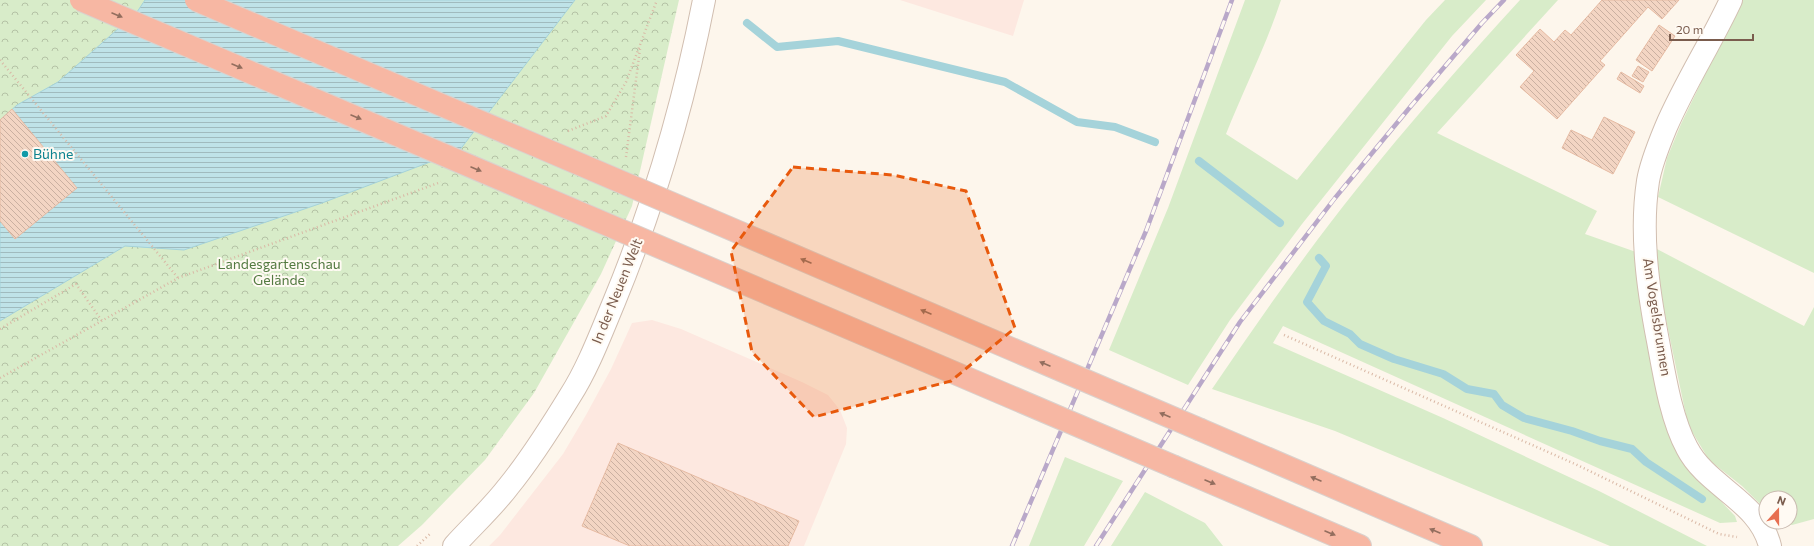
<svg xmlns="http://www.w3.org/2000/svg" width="1814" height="546" font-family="Commissioner,sans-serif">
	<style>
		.commercial { fill: #fde8e0 }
		.grass { fill: #d8ecc9 }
		.forest { fill: url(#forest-crowns) }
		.water { fill: url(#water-rules); stroke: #a5d3da }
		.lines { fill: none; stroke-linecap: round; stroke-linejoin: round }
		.stream { stroke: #a5d3da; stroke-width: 8 }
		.building { fill: url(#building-back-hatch); stroke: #e6bba3 }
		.minor-casing { stroke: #d1beb0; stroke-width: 24 }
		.highway-casing { stroke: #dad1cd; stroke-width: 24 }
		.path { stroke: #d9b8a5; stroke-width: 2.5; stroke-dasharray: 1 3; stroke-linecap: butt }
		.minor { stroke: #fff; stroke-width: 22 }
		.highway { stroke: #f7b7a3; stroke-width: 22 }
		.rail-casing { stroke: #b9a8c9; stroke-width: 4.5 }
		.rail { stroke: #fffaf3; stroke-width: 3; stroke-dasharray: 9; stroke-linecap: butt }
		.highway-bridge-casing { stroke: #dad1cd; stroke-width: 24; stroke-linecap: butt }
		.highway-bridge { stroke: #f7b7a3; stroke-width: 22 }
		.oneway { fill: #936e5e }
		.marked { fill: #e8590c; fill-opacity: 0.2; stroke: #e8590c; stroke-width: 3; stroke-dasharray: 8 5; stroke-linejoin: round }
		.culture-dot { fill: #0f9aa8; stroke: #fffaf3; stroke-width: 1.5 }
		.labels { text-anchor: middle; stroke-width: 4; stroke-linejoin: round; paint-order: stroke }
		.culture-label { font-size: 14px; fill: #0d838f; stroke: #fffaf3; text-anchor: start }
		.park-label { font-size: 14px; fill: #537a41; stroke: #fffaf3 }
		.street-label { font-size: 14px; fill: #7a5c4d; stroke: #fffaf3 }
	</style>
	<defs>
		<pattern id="forest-crowns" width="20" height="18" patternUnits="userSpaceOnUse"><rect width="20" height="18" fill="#d8ecc9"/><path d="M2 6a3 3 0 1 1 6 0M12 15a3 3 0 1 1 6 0" fill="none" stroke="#b4c2a5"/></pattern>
		<pattern id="water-rules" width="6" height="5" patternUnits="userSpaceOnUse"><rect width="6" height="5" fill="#bfe3e8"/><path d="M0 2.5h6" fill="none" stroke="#a0bbbe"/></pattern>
		<pattern id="building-back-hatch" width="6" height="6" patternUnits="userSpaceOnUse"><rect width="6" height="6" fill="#f3d5c3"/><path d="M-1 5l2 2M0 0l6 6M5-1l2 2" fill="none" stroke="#cab0a1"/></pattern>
	</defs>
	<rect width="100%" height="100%" fill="#fdf6ec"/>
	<!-- commercial -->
	<path class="commercial" d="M900 0H1024L1013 36Z
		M652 320 681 329 802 382 828 395 840 410 847 428 846 444 804 546H489L500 535 563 454 586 415 611 369 632 323Z"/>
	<!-- grass -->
	<path class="grass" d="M1245 0H1281C1266 46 1244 89 1226 134L1297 180 1426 20 1445 0H1486L1452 36 1302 224 1230 320 1188 385 1109 350 1168 208Z
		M1520 0H1558L1437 133 1597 211 1585 234 1636 252 1688 467 1735 516 1737 522 1720 523 1283 326 1273 343 1443 418 1599 491 1707 546H1610L1335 431 1212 389C1258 321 1305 254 1356 190 1408 125 1463 62 1520 0Z
		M1741 0H1814V273L1658 197 1667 158 1681 124Z
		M1655 248 1804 326 1814 307V519L1792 525 1776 523 1790 522V498H1766V510L1742 486 1709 460 1688 425 1664 310Z
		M1065 457 1123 481 1084 546H1029Z
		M1145 492 1205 523 1223 546H1111Z"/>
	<!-- forest -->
	<path class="forest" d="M0 0H679L632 206 601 274 534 393 485 460 422 525 398 546H0Z"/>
	<!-- water -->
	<path class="water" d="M145 0H575L459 151 322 203 184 250 125 246 0 321V120L17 105 58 82 137 12Z"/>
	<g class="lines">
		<!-- stream -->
		<path class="stream" d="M747 23 777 47 838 41 1005 82 1077 122 1115 127 1155 142
			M1199 161 1280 223
			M1319 258 1326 266 1307 302 1324 321 1350 334 1360 344 1394 359 1443 374 1467 389 1494 394 1502 405 1524 418 1572 431 1600 441 1632 449 1646 462 1702 499"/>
	</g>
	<!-- building -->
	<path class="building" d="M1602 0H1679L1662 19 1648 7 1600 61 1605 65 1557 119 1520 87 1534 71 1516 55 1540 29 1554 42 1565 30 1571 35Z
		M1659 25 1675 36 1652 71 1636 60Z
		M1638 66 1649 72 1643 82 1632 76Z
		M1621 72 1644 86 1640 93 1617 79Z
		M12 109 77 188 15 239 0 221V120Z
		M1604 117 1635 132 1613 174 1562 148 1571 130 1592 140Z
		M618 443 799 521 788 546H630L582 526Z"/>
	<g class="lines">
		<!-- minor casing -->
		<g class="minor-casing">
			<path id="minor" d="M1731 0C1711 43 1685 83 1666 127 1659 144 1651 163 1648 181 1640 233 1648 289 1658 341 1664 373 1671 419 1687 448 1707 487 1759 501 1770 546
				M454 546C472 526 492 508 508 487 531 459 551 427 570 396 588 368 601 333 614 302 654 205 684 103 704 0"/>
		</g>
		<!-- highway casing -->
		<g class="highway-casing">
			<path id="highway" d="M1201 430 1471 546
				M1175 467 1360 546"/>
		</g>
		<!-- path -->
		<path class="path" d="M0 60 178 278
			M568 131 606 116 626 82 657 0
			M626 157 640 49
			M0 329 76 284 102 321
			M1284 335 1575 464 1719 534 1737 537
			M0 378 178 278 441 182
			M417 546 431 533"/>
		<!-- minor -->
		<use href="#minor" class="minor"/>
		<!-- highway -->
		<use href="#highway" class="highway"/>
		<!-- rail casing -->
		<g class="rail-casing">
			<path id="rail" d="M1012 546 1146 231 1232 0
				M1096 546 1240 322 1335 198 1411 106 1482 23 1504 0"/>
		</g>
		<!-- rail -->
		<use href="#rail" class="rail"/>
		<!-- highway-bridge casing -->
		<g class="highway-bridge-casing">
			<path id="highway-bridge" d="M81 0 1175 467
				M196 0 1201 430"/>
		</g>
		<!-- highway-bridge -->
		<use href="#highway-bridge" class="highway-bridge"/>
	</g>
	<!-- one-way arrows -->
	<defs><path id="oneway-solid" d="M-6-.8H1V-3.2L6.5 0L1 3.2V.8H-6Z"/></defs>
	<g class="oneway">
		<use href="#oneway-solid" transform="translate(117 15) rotate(23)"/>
		<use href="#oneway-solid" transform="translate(237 66) rotate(23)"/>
		<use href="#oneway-solid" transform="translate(356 117) rotate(23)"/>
		<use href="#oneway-solid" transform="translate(476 169) rotate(23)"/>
		<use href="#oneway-solid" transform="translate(806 261) rotate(-157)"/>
		<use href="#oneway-solid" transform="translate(926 312) rotate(-157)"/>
		<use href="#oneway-solid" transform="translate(1045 364) rotate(-157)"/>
		<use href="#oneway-solid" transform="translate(1165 415) rotate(-157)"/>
		<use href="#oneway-solid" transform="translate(1316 479) rotate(-157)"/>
		<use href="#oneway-solid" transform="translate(1210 482) rotate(23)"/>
		<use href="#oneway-solid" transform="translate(1435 531) rotate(-157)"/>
		<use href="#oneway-solid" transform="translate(1330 533) rotate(23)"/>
	</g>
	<!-- marked area -->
	<path class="marked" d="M793 167 893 175 966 191 1015 328 951 381 814 417 752 352 731 251Z"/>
	<!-- markers -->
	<circle class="culture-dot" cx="25" cy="154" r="4"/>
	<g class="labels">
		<!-- culture labels -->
		<g class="culture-label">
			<text x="33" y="159">Bühne</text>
		</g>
		<!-- park labels -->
		<g class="park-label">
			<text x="279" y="269">Landesgartenschau<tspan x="279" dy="16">Gelände</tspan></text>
		</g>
		<!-- street labels -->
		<g class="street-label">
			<text transform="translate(617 291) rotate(-68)" y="5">In der Neuen Welt</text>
			<text transform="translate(1657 317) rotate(81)" y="5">Am Vogelsbrunnen</text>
		</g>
	</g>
	<!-- north arrow -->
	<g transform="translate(1778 510) rotate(21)"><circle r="19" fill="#fffaf3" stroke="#cabbb1"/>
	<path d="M0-3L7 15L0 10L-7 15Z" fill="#e76f51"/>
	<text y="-6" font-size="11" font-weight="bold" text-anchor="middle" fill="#7a5c4d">N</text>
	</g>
	<!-- scale -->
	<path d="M1670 34v6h83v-6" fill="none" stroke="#7a5c4d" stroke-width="2"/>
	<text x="1676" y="34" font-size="12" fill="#7a5c4d" stroke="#fffaf3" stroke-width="3" paint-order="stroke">20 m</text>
</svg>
